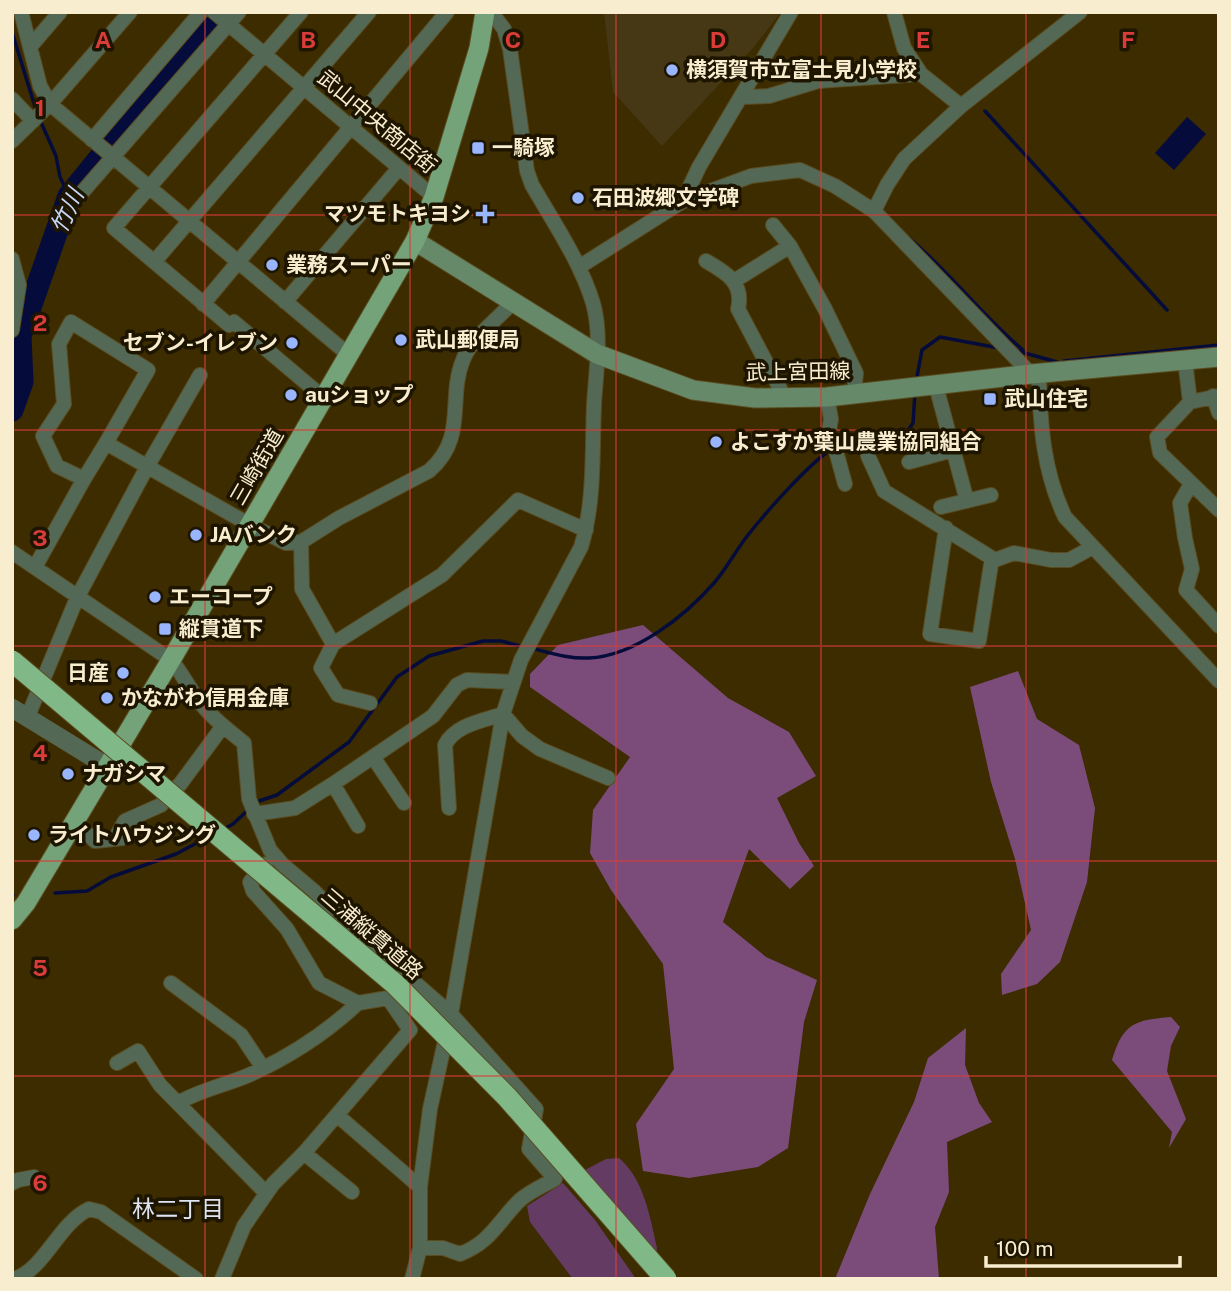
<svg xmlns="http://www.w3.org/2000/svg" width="1231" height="1291" font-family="'Public Sans','Noto Sans JP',sans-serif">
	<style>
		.built { fill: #463815 }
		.green { fill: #643b63 }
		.forest { fill: #7b4c7a }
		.water { fill: #050c3c }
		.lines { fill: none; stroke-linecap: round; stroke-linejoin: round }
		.stream { stroke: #050c3c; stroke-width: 3.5 }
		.river { stroke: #050c3c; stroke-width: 23 }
		.minor-casing { stroke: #5a4b21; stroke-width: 16 }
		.tertiary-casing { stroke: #5a4b21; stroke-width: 19 }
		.secondary-casing { stroke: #5a4b21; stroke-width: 21 }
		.primary-casing { stroke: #5a4b21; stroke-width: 21 }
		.minor { stroke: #536955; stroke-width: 14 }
		.tertiary { stroke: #536955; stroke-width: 18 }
		.secondary { stroke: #668969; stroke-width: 19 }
		.primary { stroke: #74a279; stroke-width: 19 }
		.motorway-bridge-casing { stroke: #5a4b21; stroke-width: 23; stroke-linecap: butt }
		.motorway-bridge { stroke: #81b887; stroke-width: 21 }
		.grid { fill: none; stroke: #da3c39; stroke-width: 2; stroke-opacity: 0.55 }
		.poi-dot { fill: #99b5fd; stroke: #1e1501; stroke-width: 2.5 }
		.labels { text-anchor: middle; stroke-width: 7; stroke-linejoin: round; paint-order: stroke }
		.poi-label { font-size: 21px; font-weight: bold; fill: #f9edd0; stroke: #1e1501; text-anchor: start }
		.street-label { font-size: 21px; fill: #f9edd0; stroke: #1e1501 }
		.water-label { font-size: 23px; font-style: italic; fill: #c7d5f6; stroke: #1e1501 }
		.neighbourhood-label { font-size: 23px; fill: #dfe4f2; stroke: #1e1501 }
		.grid-label { font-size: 23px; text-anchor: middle; font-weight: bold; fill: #da3c39; stroke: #1e1501; stroke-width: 7; stroke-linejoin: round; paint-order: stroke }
	</style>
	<rect width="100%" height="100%" fill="#3c2c00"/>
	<!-- built -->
	<path class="built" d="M604 12H781L754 47 662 146 613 92Z"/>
	<!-- green -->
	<path class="green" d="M619 1158C644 1179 650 1217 657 1248L656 1255 585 1170 606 1159Z
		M563 1183 595 1220 636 1279 572 1278 530 1222 527 1206Z"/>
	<!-- forest -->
	<path class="forest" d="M643 625 728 698 789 732 816 776 777 798 799 843 814 866 790 889 749 849 723 922 766 957 817 980 804 1022 788 1148 758 1167 689 1178 643 1171 636 1124 674 1069 663 964 611 890 590 853 593 810 630 757 530 687V674L558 645Z
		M1018 671 1037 719 1079 745 1095 808 1087 882 1060 962 1037 984 1002 995 1001 974 1031 930 1015 859 991 782 970 687Z
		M1171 1017 1180 1027 1171 1046 1167 1071 1186 1119 1169 1148 1172 1132 1112 1060C1123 1023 1135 1020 1171 1017Z
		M966 1028 965 1065 979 1103 992 1122 947 1142 949 1192 935 1227 939 1279H835L870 1194 914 1102 928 1058Z"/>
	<!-- water -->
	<path class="water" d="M1187 117 1206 134 1174 170 1155 153Z"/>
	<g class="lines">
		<!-- stream -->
		<path class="stream" d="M12 32 36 110
			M985 111 1167 310
			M40 120 56 156 60 177 69 196
			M909 238C950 272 982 316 1023 350
			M1014 350 1057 362
			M1064 361 1219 345
			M916 382 922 350 940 337 999 348
			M836 446 845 440 873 448 909 429 913 423 915 393
			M531 648C551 653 569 659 589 658 635 656 685 616 714 583 727 568 736 550 748 535 768 510 805 468 830 450
			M256 802 277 795 349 742 397 677 429 656 483 641H501L524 647
			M224 829 233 824 248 810
			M55 893 87 891 111 877 176 854 208 837
			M12 895H13"/>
		<!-- river -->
		<path class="river" d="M12 410 22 382 20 336 69 196 218 12"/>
		<!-- minor casing -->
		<g class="minor-casing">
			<path id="minor" d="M21 12 40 86 50 104 349 355
				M214 12 434 197
				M301 12 114 228 229 325 234 322 324 398
				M894 12 904 48 921 74
				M30 47 60 12
				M743 97 769 96 818 81 921 74 961 106
				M12 99 33 121
				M92 140 201 12
				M12 141 50 104 130 12
				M683 201 699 167 791 12
				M72 204 239 12
				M874 211 887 185 904 159 961 106 1080 12
				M773 225 790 246 825 309 856 373 854 394
				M12 259 19 285 12 330
				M706 261C727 273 744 283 738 309L785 398
				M154 262 369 12
				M579 267 683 201 751 176 800 170 835 186 874 211 1031 374
				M734 281 790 246
				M285 302 399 168
				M203 304 447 12
				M1185 360 1190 402
				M1039 373C1040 424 1043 471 1065 517L1219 681
				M936 386 967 501
				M1213 396 1219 413
				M1219 396 1190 402 1157 437 1160 453 1219 510
				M827 397 831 419 828 437 836 451 845 484
				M868 456 884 491 995 560 1014 553 1051 560H1069L1093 547
				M909 462 953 450
				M84 479 106 443
				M1191 484 1180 503 1185 538 1192 569 1186 590 1219 626
				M941 507 991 495
				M946 528 930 634 979 641 992 558
				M301 542 339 518 429 471C468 437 447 399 463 360 472 337 496 321 512 303
				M12 552 171 660C182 673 189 688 199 701 211 717 228 730 244 743L249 799 270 850 282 864 314 891 337 915 451 1014 536 1109 529 1149 555 1179C543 1186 526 1193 517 1203 497 1224 489 1243 460 1254L443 1248H420
				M35 567 84 479 57 466 43 436 64 404 59 344 71 322 148 370 106 443 250 525 286 543 301 542 302 589 333 644 442 575 518 500 586 530
				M333 644 321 668 338 695 370 703
				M28 716 77 598 147 467 200 375
				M373 757 404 803
				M333 784 358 826
				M449 808 445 745C455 725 482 721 503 714L522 736 540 749 608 778
				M254 814 295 808 333 784 433 716 457 685 467 680 513 682
				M75 822 95 841 123 838
				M115 839 125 821 161 805 181 783 223 726
				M266 864 250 882 253 891 287 929 319 983 358 1003 388 998 394 994
				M171 983 241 1035 263 1068
				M117 1063 138 1051 160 1085 266 1193
				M178 1103C200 1090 226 1085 249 1075 289 1057 326 1033 358 1003
				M337 1115 420 1187
				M304 1153 352 1192
				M12 1183 18 1180 34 1177
				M14 1279C45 1269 58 1224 89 1209L101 1212 196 1279
				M222 1279 244 1226 273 1184 304 1153 410 1030 388 998
				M412 1279 420 1248V1187L430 1109 451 1014 503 714 521 660 581 547C595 502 592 451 594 404 596 372 602 335 593 303 580 261 554 223 532 185L527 171 510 49 504 29 491 12"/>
		</g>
		<!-- tertiary casing -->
		<g class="tertiary-casing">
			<path id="tertiary" d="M12 708 108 767"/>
		</g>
		<!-- secondary casing -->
		<g class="secondary-casing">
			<path id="secondary" d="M415 241 597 354 693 390 755 398 827 397 1031 374 1219 357"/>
		</g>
		<!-- primary casing -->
		<g class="primary-casing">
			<path id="primary" d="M12 920 26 903 171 660 415 241 434 197 479 48 485 12"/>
		</g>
		<!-- minor -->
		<use href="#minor" class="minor"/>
		<!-- tertiary -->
		<use href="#tertiary" class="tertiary"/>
		<!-- secondary -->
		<use href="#secondary" class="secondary"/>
		<!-- primary -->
		<use href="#primary" class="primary"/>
		<!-- motorway-bridge casing -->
		<g class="motorway-bridge-casing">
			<path id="motorway-bridge" d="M12 661 395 984 507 1097 666 1279"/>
		</g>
		<!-- motorway-bridge -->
		<use href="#motorway-bridge" class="motorway-bridge"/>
	</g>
	<!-- grid -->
	<path class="grid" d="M205 12V1279M410 12V1279M616 12V1279M821 12V1279M1026 12V1279M12 215H1219M12 430H1219M12 646H1219M12 861H1219M12 1076H1219"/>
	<!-- markers -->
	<g class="poi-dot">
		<circle cx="672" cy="70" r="7"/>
		<rect x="471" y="141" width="14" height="14" rx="3.5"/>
		<circle cx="578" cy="198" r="7"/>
		<path d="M481.5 203.5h7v7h7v7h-7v7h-7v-7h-7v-7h7z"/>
		<circle cx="272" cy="265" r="7"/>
		<circle cx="401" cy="340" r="7"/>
		<circle cx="292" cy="343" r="7"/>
		<circle cx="291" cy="395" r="7"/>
		<rect x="983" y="392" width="14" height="14" rx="3.5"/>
		<circle cx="716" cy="442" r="7"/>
		<circle cx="196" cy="535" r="7"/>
		<circle cx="155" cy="597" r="7"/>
		<rect x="158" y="622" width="14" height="14" rx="3.5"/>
		<circle cx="123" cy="673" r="7"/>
		<circle cx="107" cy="698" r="7"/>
		<circle cx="68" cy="774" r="7"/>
		<circle cx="34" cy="835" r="7"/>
	</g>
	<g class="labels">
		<!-- poi labels -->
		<g class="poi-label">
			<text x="686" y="77">横須賀市立富士見小学校</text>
			<text x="492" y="155">一騎塚</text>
			<text x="592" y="205">石田波郷文学碑</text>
			<text x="471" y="221" text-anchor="end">マツモトキヨシ</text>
			<text x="286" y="272">業務スーパー</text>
			<text x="415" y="347">武山郵便局</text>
			<text x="278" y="350" text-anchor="end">セブン-イレブン</text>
			<text x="305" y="402">auショップ</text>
			<text x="1004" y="406">武山住宅</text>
			<text x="730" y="449">よこすか葉山農業協同組合</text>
			<text x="210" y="542">JAバンク</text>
			<text x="169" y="604">エーコープ</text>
			<text x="179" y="636">縦貫道下</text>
			<text x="109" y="680" text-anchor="end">日産</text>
			<text x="121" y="705">かながわ信用金庫</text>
			<text x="82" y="781">ナガシマ</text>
			<text x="48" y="842">ライトハウジング</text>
		</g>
		<!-- street labels -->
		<g class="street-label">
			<text transform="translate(377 122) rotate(40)" y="7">武山中央商店街</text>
			<text transform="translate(798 372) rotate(-1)" y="7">武上宮田線</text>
			<text transform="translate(257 467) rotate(-60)" y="7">三崎街道</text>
			<text transform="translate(372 934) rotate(41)" y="7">三浦縦貫道路</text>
		</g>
		<!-- water labels -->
		<g class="water-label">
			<text transform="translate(67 211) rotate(-65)" y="8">竹川</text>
		</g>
		<!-- neighbourhood labels -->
		<g class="neighbourhood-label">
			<text x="178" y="1217">林二丁目</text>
		</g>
	</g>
	<g class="grid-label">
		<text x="103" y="48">A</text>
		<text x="308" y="48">B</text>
		<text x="513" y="48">C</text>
		<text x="718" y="48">D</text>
		<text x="923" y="48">E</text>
		<text x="1128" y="48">F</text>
		<text x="40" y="116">1</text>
		<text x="40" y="331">2</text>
		<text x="40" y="546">3</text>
		<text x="40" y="761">4</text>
		<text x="40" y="976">5</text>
		<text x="40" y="1191">6</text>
	</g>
	<!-- border -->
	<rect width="1231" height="1291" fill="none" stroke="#f9edd0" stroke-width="28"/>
	<!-- scale -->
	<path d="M986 1256v10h194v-10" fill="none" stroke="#f9edd0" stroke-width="3.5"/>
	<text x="996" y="1256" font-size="21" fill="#f9edd0" stroke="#1e1501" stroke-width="5" paint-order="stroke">100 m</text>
</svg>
